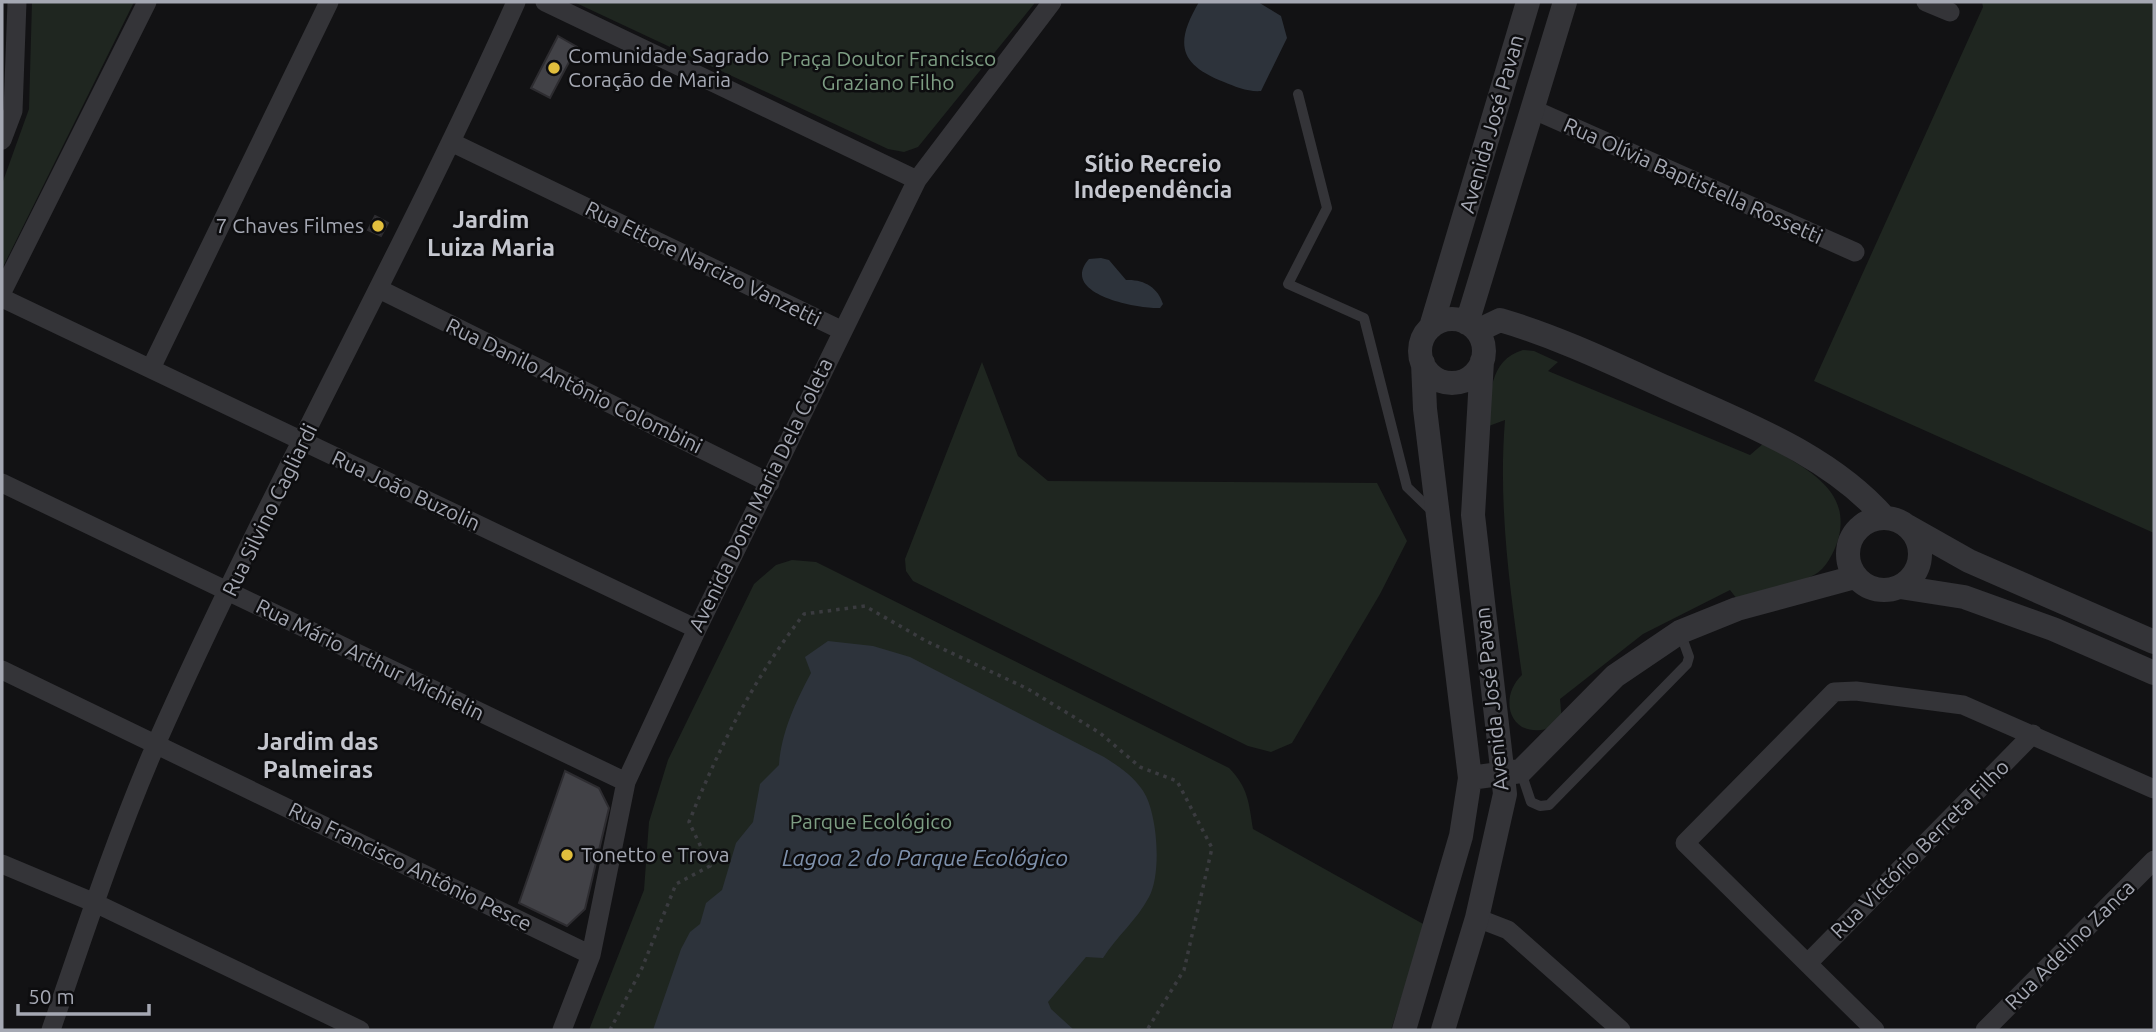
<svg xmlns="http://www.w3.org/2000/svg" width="2156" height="1032" font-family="Ubuntu,sans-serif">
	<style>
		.green { fill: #1f2620 }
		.water { fill: #2d333b }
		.building { fill: #424247; stroke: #2d2c30; stroke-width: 2 }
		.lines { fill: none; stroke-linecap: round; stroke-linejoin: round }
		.path { stroke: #3a3b3f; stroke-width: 3.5; stroke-dasharray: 3.5 5; stroke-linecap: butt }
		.service { stroke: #343438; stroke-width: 10 }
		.minor { stroke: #343438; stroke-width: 19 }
		.tertiary { stroke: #343438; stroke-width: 24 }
		.poi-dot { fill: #e1be3d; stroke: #0d0d0f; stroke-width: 2.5 }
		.labels { text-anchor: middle; stroke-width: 5; stroke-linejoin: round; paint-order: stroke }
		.poi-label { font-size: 21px; fill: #a5a8b3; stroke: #0d0d0f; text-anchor: start }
		.park-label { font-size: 21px; fill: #7d9d83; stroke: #0d0d0f }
		.street-label { font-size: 21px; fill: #a5a8b3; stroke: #0d0d0f }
		.neighbourhood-label { font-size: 23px; font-weight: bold; fill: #c5c7cf; stroke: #0d0d0f }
		.water-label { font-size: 23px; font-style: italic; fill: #7e91ac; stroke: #0d0d0f }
		.quarter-label { font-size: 24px; font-weight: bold; fill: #c5c7cf; stroke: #0d0d0f }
	</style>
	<rect width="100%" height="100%" fill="#121214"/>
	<!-- green -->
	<path class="green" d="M32 2H134L2 269V184L29 109Z
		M574 2H1034V4L918 147 904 152 888 149Z
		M1982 2H2154V533L1814 381 1983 7Z
		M1523 350 1534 351 1558 362 1548 371 1750 455 1764 443C1801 467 1853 487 1838 540 1834 552 1826 569 1814 575 1792 587 1761 591 1737 599L1730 590 1643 634 1560 699 1562 721C1555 724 1549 729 1541 730 1507 734 1500 695 1522 675 1510 590 1498 506 1505 420L1486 427C1491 397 1488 360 1523 350Z
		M982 362 1018 456 1048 481 1377 483 1407 541 1380 594 1292 743 1271 752 1248 746 913 581 906 571 905 559Z
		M792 560 816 562 1229 768C1248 787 1249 803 1253 829L1425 925 1391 1030H589L644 890 649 822 668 760 754 584 776 565Z"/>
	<!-- water -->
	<path class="water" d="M1199 2H1258L1281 16 1287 38 1261 91C1248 92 1236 87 1224 82 1178 64 1175 43 1199 2Z
		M1101 258 1109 260 1126 280C1143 279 1158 287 1163 304L1160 308C1138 309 1058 294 1089 259Z
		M828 641 873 646 910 657 1104 757C1118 766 1131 774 1141 788 1158 809 1162 874 1149 897 1137 920 1117 936 1103 958L1086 957 1048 1002 1051 1009 1074 1030H653L681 949 690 932 700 924 706 903 722 890 736 843 753 822 760 784 779 765C781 733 796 701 811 673L805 657Z"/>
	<!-- building -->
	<path class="building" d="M558 36 577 47 550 98 531 88Z
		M375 216 388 223 381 236 368 230Z
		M565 771 599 788 609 808 585 909 567 926 519 903Z"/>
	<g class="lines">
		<!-- path -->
		<path class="path" d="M610 1030 642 968 676 884 710 866 689 822C719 747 754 678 804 614L865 606 926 641 1028 689 1100 733 1140 767 1177 781 1212 848 1184 970 1147 1030"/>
		<!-- service -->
		<path class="service" d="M1298 94 1327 208 1288 284 1364 318 1407 487 1433 512
			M1521 772 1531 802 1540 806 1549 805 1687 664 1689 657 1680 632"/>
		<!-- minor -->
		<path class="minor" d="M545 2 917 180
			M1926 2 1950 12
			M1532 109 1855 252
			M2 140 13 111 17 2
			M453 143 841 330
			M379 289 770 483
			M2 292 147 2
			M2 298 697 629
			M152 366 329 2
			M2 483 626 782
			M2 670 591 955
			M2 864 95 903 360 1030
			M1477 918 1508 930 1621 1030
			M1808 963 2033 734
			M51 1030C84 934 116 836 157 742 268 492 404 252 516 2
			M562 1030 591 955 626 782 697 629 917 180 1052 2
			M1875 1030 1685 843 1834 692 1856 691 1963 705 2154 789
			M1985 1030 2154 860"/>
		<!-- tertiary -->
		<path class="tertiary" d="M1420 351a32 32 0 1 1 64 0a32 32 0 1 1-64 0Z
			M1467 323 1565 2
			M1431 327 1528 2
			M1477 331 1500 320C1558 337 1612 363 1667 388 1744 423 1829 454 1885 518
			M1848 554a36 36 0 1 1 72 0a36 36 0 1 1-72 0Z
			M1907 526 1969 561 2154 642
			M1900 587 1964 597 2053 629 2154 673
			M1470 778 1521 771 1615 676 1680 632 1737 609 1855 577
			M1404 1030 1461 836 1470 778 1425 409 1423 363
			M1443 1030 1477 918 1505 794 1473 515 1482 361"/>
	</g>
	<!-- markers -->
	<g class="poi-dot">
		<circle cx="554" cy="68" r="7"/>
		<circle cx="378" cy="226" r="7"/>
		<circle cx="567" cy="855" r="7"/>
	</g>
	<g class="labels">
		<!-- poi labels -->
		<g class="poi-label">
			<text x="568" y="63">Comunidade Sagrado<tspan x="568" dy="24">Coração de Maria</tspan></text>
			<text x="364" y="233" text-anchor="end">7 Chaves Filmes</text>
			<text x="581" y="862">Tonetto e Trova</text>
		</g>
		<!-- park labels -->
		<g class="park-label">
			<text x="888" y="66">Praça Doutor Francisco<tspan x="888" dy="24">Graziano Filho</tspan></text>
			<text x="871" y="829">Parque Ecológico</text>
		</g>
		<!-- street labels -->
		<g class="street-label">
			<text transform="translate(1492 124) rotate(-74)" y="7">Avenida José Pavan</text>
			<text transform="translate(1693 181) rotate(24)" y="7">Rua Olívia Baptistella Rossetti</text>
			<text transform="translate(703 264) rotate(26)" y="7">Rua Ettore Narcizo Vanzetti</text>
			<text transform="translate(574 386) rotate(26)" y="7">Rua Danilo Antônio Colombini</text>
			<text transform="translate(406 491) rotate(25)" y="7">Rua João Buzolin</text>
			<text transform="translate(761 495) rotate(-64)" y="7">Avenida Dona Maria Dela Coleta</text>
			<text transform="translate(270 510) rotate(-64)" y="7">Rua Silvino Cagliardi</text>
			<text transform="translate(370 660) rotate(26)" y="7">Rua Mário Arthur Michielin</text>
			<text transform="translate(1492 699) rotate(-96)" y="7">Avenida José Pavan</text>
			<text transform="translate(1920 849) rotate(-45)" y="7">Rua Victório Berreta Filho</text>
			<text transform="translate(410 867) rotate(26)" y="7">Rua Francisco Antônio Pesce</text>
			<text transform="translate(2070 945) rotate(-45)" y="7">Rua Adelino Zanca</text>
		</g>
		<!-- neighbourhood labels -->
		<g class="neighbourhood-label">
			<text x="1153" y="172">Sítio Recreio<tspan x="1153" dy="26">Independência</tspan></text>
		</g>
		<!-- water labels -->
		<g class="water-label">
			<text x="925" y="866">Lagoa 2 do Parque Ecológico</text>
		</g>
		<!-- quarter labels -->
		<g class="quarter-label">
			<text x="491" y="228">Jardim<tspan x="491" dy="28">Luiza Maria</tspan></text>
			<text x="318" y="750">Jardim das<tspan x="318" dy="28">Palmeiras</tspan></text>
		</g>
	</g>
	<!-- border -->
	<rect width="2156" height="1032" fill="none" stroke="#a5a8b3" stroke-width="7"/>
	<!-- scale -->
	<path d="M18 1004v10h131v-10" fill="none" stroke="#a5a8b3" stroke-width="3.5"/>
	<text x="28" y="1004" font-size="21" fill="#a5a8b3" stroke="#0d0d0f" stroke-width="5" paint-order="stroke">50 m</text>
</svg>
